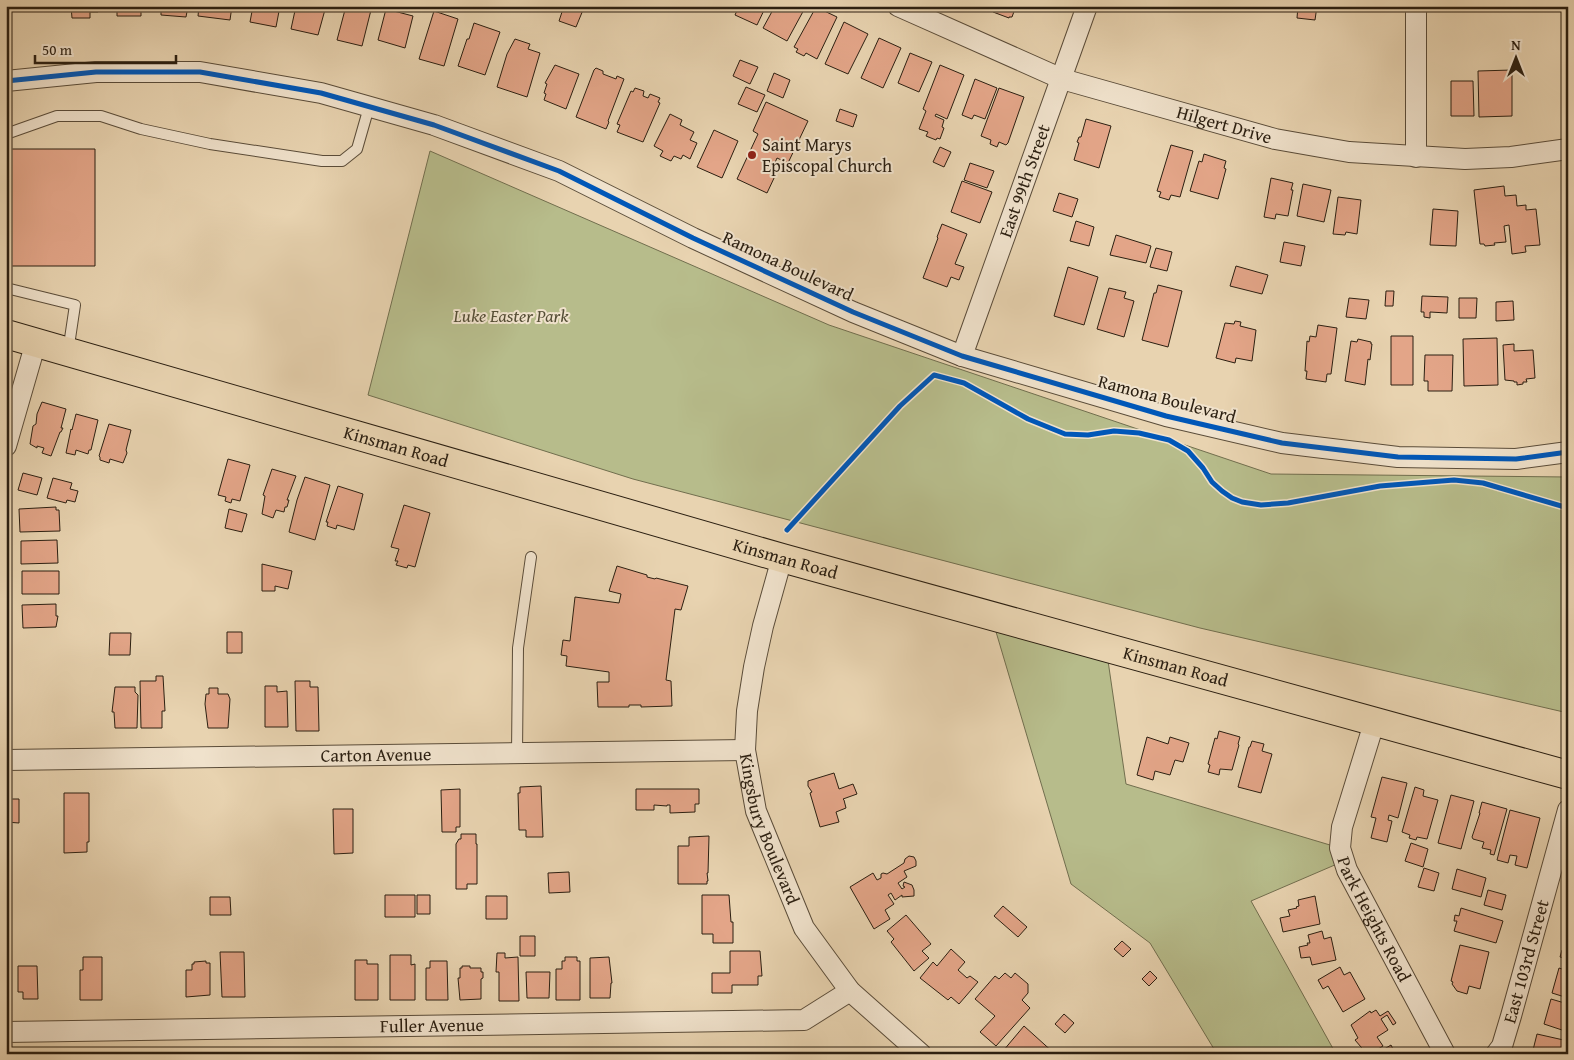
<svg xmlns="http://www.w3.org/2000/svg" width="1574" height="1060" font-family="'Gentium Book Plus',serif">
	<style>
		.green { fill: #b7bc8b; stroke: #716e4e }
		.building { fill: #e3a588; stroke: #2b1f11 }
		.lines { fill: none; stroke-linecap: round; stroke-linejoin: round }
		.lane-casing { stroke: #5a4c39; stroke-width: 12 }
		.street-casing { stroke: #5a4c39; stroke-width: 22 }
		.primary-casing { stroke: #2b1f11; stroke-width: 30 }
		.lane { stroke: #f0e2cc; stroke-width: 10 }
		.street { stroke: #f0e2cc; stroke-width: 20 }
		.primary { stroke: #e8d3b0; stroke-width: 28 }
		.cycleway-casing { stroke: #f0e2cc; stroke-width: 8 }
		.cycleway { stroke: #0057b8; stroke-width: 5 }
		.poi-dot { fill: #8f2418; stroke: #f0e2cc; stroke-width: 2 }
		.labels { text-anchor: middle; stroke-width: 4; stroke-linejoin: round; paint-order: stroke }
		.street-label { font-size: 18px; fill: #2b1f11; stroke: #f0e2cc }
		.poi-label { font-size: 18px; fill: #2b1f11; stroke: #f0e2cc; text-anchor: start }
		.park-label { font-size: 18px; font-style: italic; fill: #554e36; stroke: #f0e2cc }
	</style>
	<rect width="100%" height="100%" fill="#e8d3b0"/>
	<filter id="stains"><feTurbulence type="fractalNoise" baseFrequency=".004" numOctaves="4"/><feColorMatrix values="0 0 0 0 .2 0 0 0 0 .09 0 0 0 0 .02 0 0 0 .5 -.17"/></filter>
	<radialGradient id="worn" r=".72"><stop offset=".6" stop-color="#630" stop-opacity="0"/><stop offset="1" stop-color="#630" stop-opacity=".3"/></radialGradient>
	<!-- green -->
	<path class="green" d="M430 151 829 325 1271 474 1568 477V713L1200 628 633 479 368 395Z
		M991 615 1106 647 1126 784 1340 848 1344 861 1251 901 1336 1054H1217L1150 943 1071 884Z"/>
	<!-- building -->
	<path class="building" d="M71 6H98V12H90V18H72Z
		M117 6H141V16H117Z
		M161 6H188L186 17 161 15Z
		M199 6H232L230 20 198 16Z
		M253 6H280L276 27 250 22Z
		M296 6H326L318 35 291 29Z
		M346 6H372L362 46 337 40Z
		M516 6H533L532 11Z
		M564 6H573L583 10 576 27 559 21Z
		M739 6H766L757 25 735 15Z
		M775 6H806L787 41 763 28Z
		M992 6H1016L1012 17H1009V18L993 12 994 11 991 10Z
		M1298 6H1317L1315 20 1297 18Z
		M816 7 837 17 817 59 806 53 804 56 796 52 798 49 794 47Z
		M386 9 413 16 405 48 378 40Z
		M434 11 458 19 444 66 419 59Z
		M844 22 868 34 848 74 825 64Z
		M474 23 500 32 485 75 458 66 467 39H469Z
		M879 38 901 48 883 88 861 78Z
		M515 39 530 44 528 49 540 53 527 97 497 87 507 54Z
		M910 53 932 62 919 92 898 83Z
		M740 60 758 67 750 84 733 76Z
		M555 65 579 74 566 109 544 100 546 94 544 93 547 84 545 83Z
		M940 65 964 75 947 119 936 114 935 116 944 120 942 127 944 128 940 139 937 138 936 140 926 136 928 132 919 129 926 111 923 109Z
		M596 68 603 71V74L616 79 617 76 624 79 608 121 609 122 606 129 576 117 594 70Z
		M1512 70V116L1479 117 1478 71Z
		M774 73 790 80 783 98 767 91Z
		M975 79 997 88 985 119 974 115 972 119 962 115Z
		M1451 81H1473L1474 116H1451Z
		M746 87 765 95 757 112 738 104Z
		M635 88 644 91 643 96 648 98 650 94 660 98 658 102 660 103 643 142 617 132 620 125 617 124 631 91 633 92Z
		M999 88 1024 97 1008 143 1006 145 999 142 997 147 990 144 991 140 981 136Z
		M766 102 808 121 788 163 777 158 770 174 775 176 767 193 737 179 758 134 753 131Z
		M840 109 857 115 853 127 836 121Z
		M670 114 682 120 680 125 694 132 690 140 697 143 690 159 683 155 681 159 674 156 671 161 660 156 663 151 654 146Z
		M1086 119 1111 126 1099 168 1074 160 1079 143 1077 142 1079 137H1081Z
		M714 130 738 141 722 178 697 167Z
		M1171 145 1193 151 1180 197 1171 195 1169 200 1159 197 1161 192 1157 191Z
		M940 147 951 152 944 167 933 162Z
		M9 149H95V266H9Z
		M1204 154 1226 161 1224 168 1226 169 1218 199 1190 191 1199 161 1202 162Z
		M970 163 994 171 987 188 964 180Z
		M1271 178 1293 183 1291 190H1293L1288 216 1276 214 1275 219 1264 217Z
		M962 181 992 192 980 223 951 212Z
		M1303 184 1331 190 1324 222 1297 216Z
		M1504 186 1505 196 1516 195 1517 206 1526 205V210L1536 209 1540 245 1525 246 1526 252 1512 254 1509 225 1504 226 1506 242 1494 243 1495 245 1485 246 1484 244H1480L1474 190Z
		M1059 193 1078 199 1072 217 1053 211Z
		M1338 197 1361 200 1357 234 1346 232 1345 235 1333 234Z
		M1433 209 1458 211 1456 246 1430 245Z
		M1076 221 1094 227 1089 246 1070 241Z
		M942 224 967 234 955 264 964 267 959 280 951 277 947 287 923 278 938 238 937 237Z
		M1116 235 1151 246 1146 263 1110 255Z
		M1284 242 1305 246 1301 266 1280 262Z
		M1156 248 1172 252 1167 271 1150 267Z
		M1236 266 1268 275 1262 294 1230 286Z
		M1068 267 1098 277 1084 325 1054 316Z
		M1158 285 1182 291 1168 347 1142 340 1154 293H1156Z
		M1109 288 1126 292 1124 298 1134 301 1124 337 1097 329Z
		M1386 291H1394L1393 306H1385Z
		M1422 296 1448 297 1447 313 1430 312V318L1424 317V312H1421Z
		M1349 298 1369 300 1366 319 1346 317Z
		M1459 298H1477L1476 318H1459Z
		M1513 301 1514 320 1496 321V302Z
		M1235 321 1241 322 1240 326 1256 330 1252 361 1236 358 1235 363 1216 358 1225 323 1234 324Z
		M1318 325 1337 328 1331 374H1327L1326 382 1306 379 1307 371H1305L1307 341 1309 342 1310 336 1316 337Z
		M1391 336H1413V385H1391Z
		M1497 338 1498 385 1464 386 1463 339Z
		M1358 339 1371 342V344H1372L1370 360 1368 359 1365 385 1345 381 1351 341 1357 342Z
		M1514 344V351L1533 350 1535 378 1526 379 1527 382H1523V384L1517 385V382H1514V381L1505 380 1503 345Z
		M1425 355H1453L1452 391H1428V381H1424Z
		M42 402 66 409 61 428H63L61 432H60L51 456 42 453 44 448 37 446V448L30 444 33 426 36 424 37 414Z
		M76 414 98 420 91 450H89L88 454 76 450 75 455 66 453 71 429 72 430Z
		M109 424 131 430 126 450 127 453 123 463 110 459 109 463 100 460V457L99 456Z
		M228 459 250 465 240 501 232 499 231 503 225 501 226 497 218 495Z
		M272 469 296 476 287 500H289L287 507H285L284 512 276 510 273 518 262 514 265 496 263 495Z
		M23 473 42 478 37 495 18 490Z
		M305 477 330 485 315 540 289 532 297 500Z
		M53 478 72 483 70 489 78 491 75 502 67 500 66 503 47 498Z
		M338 486 363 494 354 530 337 525 336 529 327 526 328 522H326Z
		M404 505 430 513 415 567 408 565 407 568 396 565 398 561H395L399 549 391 547Z
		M56 507V510H59L60 531 20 532 19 509Z
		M229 509 247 514 242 532 225 528Z
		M57 540 58 563 21 564V541Z
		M262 564 292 571 288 589 275 586V591H262Z
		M617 566 647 575V577L655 579 656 578 688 586 681 610 675 609 666 680 671 681 672 706 641 707V705H629V707H598L597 682H609V672L566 666 567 656 561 655 563 640 570 641 575 597 619 603 621 594 609 591Z
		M22 571H59V594H22Z
		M56 604V616H58L56 627 23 628 22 605Z
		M227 632H242V653H227Z
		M110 633H131L130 655H109Z
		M156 676H163L165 711H162V728H141L140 681H156Z
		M295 681H310V687H318L319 731H296Z
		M265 686H277V692L287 691 288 727H265Z
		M115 687H135V692L138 695 137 728H115L114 712H112Z
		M209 688H218V694H228L230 699 228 728H208L205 704 206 694H209Z
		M1219 731 1240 737 1238 744 1239 745 1232 770 1220 769 1219 775 1208 772 1210 765 1208 764 1215 738 1217 739Z
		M1147 737 1168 744 1170 737 1189 743 1183 762 1175 760 1170 775 1155 771 1153 780 1137 775Z
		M1252 741 1264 744 1262 751 1272 754 1261 793 1238 787 1249 747H1250Z
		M834 773 839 789 853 784 857 794 843 799 844 800 846 808 836 812 839 822 820 827 810 793 812 792 808 786V781Z
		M1382 777 1407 783 1398 818 1389 815 1388 820 1392 821 1387 842 1371 838 1376 818 1371 817Z
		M541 786 543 837H526V830H519L518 793H520V787Z
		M1415 787 1424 790 1423 796 1438 800 1427 839 1417 837 1416 840 1409 838 1410 835 1402 832Z
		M460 789V827H456V832H442L441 790Z
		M636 789H699V804H695V812L670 813V805H667V806L654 805V810H636Z
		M64 793H89V842H87V852L64 853Z
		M6 795H9V799H19V823L6 822Z
		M1451 795 1474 801 1461 849 1438 843Z
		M1482 802 1507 809 1494 855 1490 854 1491 850 1482 848 1484 842 1473 839 1472 837 1480 813H1479Z
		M333 809H353V853L334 854Z
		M1510 810 1540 818 1527 868 1515 865 1517 856 1510 855 1508 863 1497 860Z
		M461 834H476V844H477V884H467V889H456V844L459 839H461Z
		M709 836 708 873H707L708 881H707V884H678V846H689V837Z
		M1411 843 1428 849 1423 867 1405 861Z
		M909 856 914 857 916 861V866L904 871 907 877 898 883 902 889 905 887 903 886 904 882 912 885 914 890V896L902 897V895L895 900 891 893 888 895 894 904 885 910 890 919 874 929 850 887 873 873 877 880 881 878V874L883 873 887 874 904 863 905 859Z
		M1424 868 1439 873 1434 891 1418 887Z
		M1457 869 1486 878 1481 897 1452 889Z
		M569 872 570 892 549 893 548 873Z
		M1488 890 1506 895 1502 910 1484 905Z
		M385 895H415V917H385Z
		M417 895H430V914H417Z
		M702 895H729L731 922H733V943H713V934H702Z
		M486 896H507V919H486Z
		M1315 896 1320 924 1283 932 1280 918 1290 916 1288 910 1297 908 1296 907 1299 906 1298 900Z
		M210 897H230L231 915H210Z
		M1003 906 1027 927 1018 937 994 916Z
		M1461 908 1503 921 1496 943 1454 931 1457 921H1454L1455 915 1459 916Z
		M906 915 931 944 922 951 929 958 914 971 891 942 894 939 887 931Z
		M1322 931 1324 939 1331 937 1336 960 1312 965 1310 957 1301 958 1299 947 1308 945 1307 943H1310L1308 935Z
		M520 936H535V956H520Z
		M1122 941 1131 949 1123 957 1114 949Z
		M1460 945 1489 952 1480 989 1469 986 1467 994 1457 991 1452 984 1453 982 1451 981Z
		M951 949 965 962 958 970 967 978 970 976 978 982 959 1004 951 997 948 1000 920 978 933 962 937 966Z
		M1562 950 1568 951V962L1566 961 1567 959 1560 957Z
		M730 951H760L762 976H758V985H732V993H712V973H730Z
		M220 952H244L245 997H222Z
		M497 953H505V958L518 957 519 1001H499V972H496Z
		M390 955H411V965L415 964V1000H390Z
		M83 957H102V1000H80V970H83Z
		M565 957H577V961H580V1000H556V969H562V961H565Z
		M609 957 612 983H611L610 998H590V958Z
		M355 960H367V964H378V1000H355Z
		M206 961V963H210V995L186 997V970H192V964H194V962Z
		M430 961H447L448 1000H426V968H430Z
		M18 966H37L38 999H23V992H18Z
		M462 966H470V968H481V972H483V978L481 979V999L460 1000 458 978H460V968H462Z
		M1340 967 1344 975 1350 972 1365 999 1343 1012 1328 986 1323 989 1318 980Z
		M1559 968 1568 971V998L1552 993Z
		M1150 971 1157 978 1149 986 1142 979Z
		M526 972H550L549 998H527Z
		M1005 973 1011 978 1015 973 1028 984V993L1022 1000 1030 1008 996 1046 980 1032 995 1016 975 999 995 976 999 979Z
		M1551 999 1568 1004V1032L1544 1024Z
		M1376 1010 1380 1016 1388 1011 1396 1023 1393 1025 1387 1015 1381 1019 1388 1030 1377 1037 1383 1046 1370 1054H1367L1355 1040 1358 1038 1351 1025 1370 1011 1371 1013Z
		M1064 1014 1074 1023 1065 1033 1055 1024Z
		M1024 1026 1055 1054H1006L1003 1051Z
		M1537 1034 1568 1041V1054H1532Z
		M1391 1045 1395 1053 1401 1050 1404 1054H1376Z"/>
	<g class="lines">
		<!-- lane casing -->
		<g class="lane-casing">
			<path id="lane" d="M6 134 57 116H101L141 129 210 144 322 161H342L357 149 369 107
				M6 288 75 305 68 352
				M517 754 518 648 531 557"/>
		</g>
		<!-- street casing -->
		<g class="street-casing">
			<g id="street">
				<path id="s1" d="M898 6 1062 79 1275 139 1349 152 1465 159 1511 157 1568 149"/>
				<path d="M1416 6V157"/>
				<path d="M6 81 96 72H200L321 93 434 125 559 171 693 238 853 312 962 356 1166 416 1282 443 1398 457 1516 459 1568 452"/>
				<path id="s2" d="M962 356 1087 6"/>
				<path d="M6 446 36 342"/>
				<path id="s3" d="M782 558 763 626 754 667 747 711 745 750 756 811 804 928 850 991 921 1054"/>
				<path id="s4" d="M1375 720 1342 827 1340 848 1347 870 1445 1054"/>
				<path id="s5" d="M6 760 745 750"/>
				<path id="s6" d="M6 1032 804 1020 850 991"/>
				<path id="s7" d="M1496 1054 1502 1046 1511 1016 1568 810"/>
			</g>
		</g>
		<!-- primary casing -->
		<g class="primary-casing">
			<g id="primary">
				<path id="s8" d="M6 334 782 558 1568 775"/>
			</g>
		</g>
		<!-- lane -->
		<use href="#lane" class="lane"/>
		<!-- street -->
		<use href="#street" class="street"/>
		<!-- primary -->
		<use href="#primary" class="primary"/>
		<!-- cycleway casing -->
		<g class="cycleway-casing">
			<path id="cycleway" d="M6 81 96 72H200L321 93 434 125 559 171 693 238 853 312 962 356 1166 416 1282 443 1398 457 1516 459 1568 452
				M787 530 900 406 934 375 964 383 1028 419 1065 434 1088 435 1114 431 1139 433 1169 440 1188 451 1203 468 1212 482 1222 491 1232 498 1242 502 1261 505 1288 503 1380 486 1454 480 1483 483 1568 508"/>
		</g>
		<!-- cycleway -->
		<use href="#cycleway" class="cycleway"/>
	</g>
	<!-- markers -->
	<circle class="poi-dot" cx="752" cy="155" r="5"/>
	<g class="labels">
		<!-- street labels -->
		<g class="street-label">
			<text dy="6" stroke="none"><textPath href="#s1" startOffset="348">Hilgert Drive</textPath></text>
			<text dy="6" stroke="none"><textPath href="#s2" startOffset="186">East 99th Street</textPath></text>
			<text transform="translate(788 266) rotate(25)" y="6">Ramona Boulevard</text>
			<text transform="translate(1167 399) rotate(15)" y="6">Ramona Boulevard</text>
			<text dy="6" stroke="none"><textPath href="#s8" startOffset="406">Kinsman Road</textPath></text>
			<text dy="6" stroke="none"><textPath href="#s8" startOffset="811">Kinsman Road</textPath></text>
			<text dy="6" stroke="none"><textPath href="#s8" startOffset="1216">Kinsman Road</textPath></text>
			<text dy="6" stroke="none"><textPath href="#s5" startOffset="370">Carton Avenue</textPath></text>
			<text dy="6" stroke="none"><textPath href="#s3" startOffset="279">Kingsbury Boulevard</textPath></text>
			<text dy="6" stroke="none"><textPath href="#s4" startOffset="212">Park Heights Road</textPath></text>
			<text dy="6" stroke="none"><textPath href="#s7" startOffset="98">East 103rd Street</textPath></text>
			<text dy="6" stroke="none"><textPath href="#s6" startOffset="426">Fuller Avenue</textPath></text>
		</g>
		<!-- poi labels -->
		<g class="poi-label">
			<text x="762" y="151">Saint Marys<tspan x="762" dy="21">Episcopal Church</tspan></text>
		</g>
		<!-- park labels -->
		<g class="park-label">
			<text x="511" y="322">Luke Easter Park</text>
		</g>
	</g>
	<!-- margin -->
	<rect width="1574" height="1060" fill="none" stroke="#e8d3b0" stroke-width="25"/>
	<rect x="8" y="8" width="1559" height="1045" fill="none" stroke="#2b1f11" stroke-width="2.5"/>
	<rect x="12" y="12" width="1549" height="1035" fill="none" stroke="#2b1f11"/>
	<!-- north arrow -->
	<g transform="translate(1516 58)" stroke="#f0e2cc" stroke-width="4" paint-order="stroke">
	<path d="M0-4L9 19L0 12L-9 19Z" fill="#2b1f11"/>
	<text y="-8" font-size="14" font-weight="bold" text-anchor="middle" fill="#2b1f11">N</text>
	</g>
	<!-- scale -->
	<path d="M35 55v8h141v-8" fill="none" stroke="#2b1f11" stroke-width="2.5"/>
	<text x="42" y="55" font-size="15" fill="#2b1f11" stroke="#f0e2cc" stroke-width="4" paint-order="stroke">50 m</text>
	<rect width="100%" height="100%" filter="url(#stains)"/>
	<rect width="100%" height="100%" fill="url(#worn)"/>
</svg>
